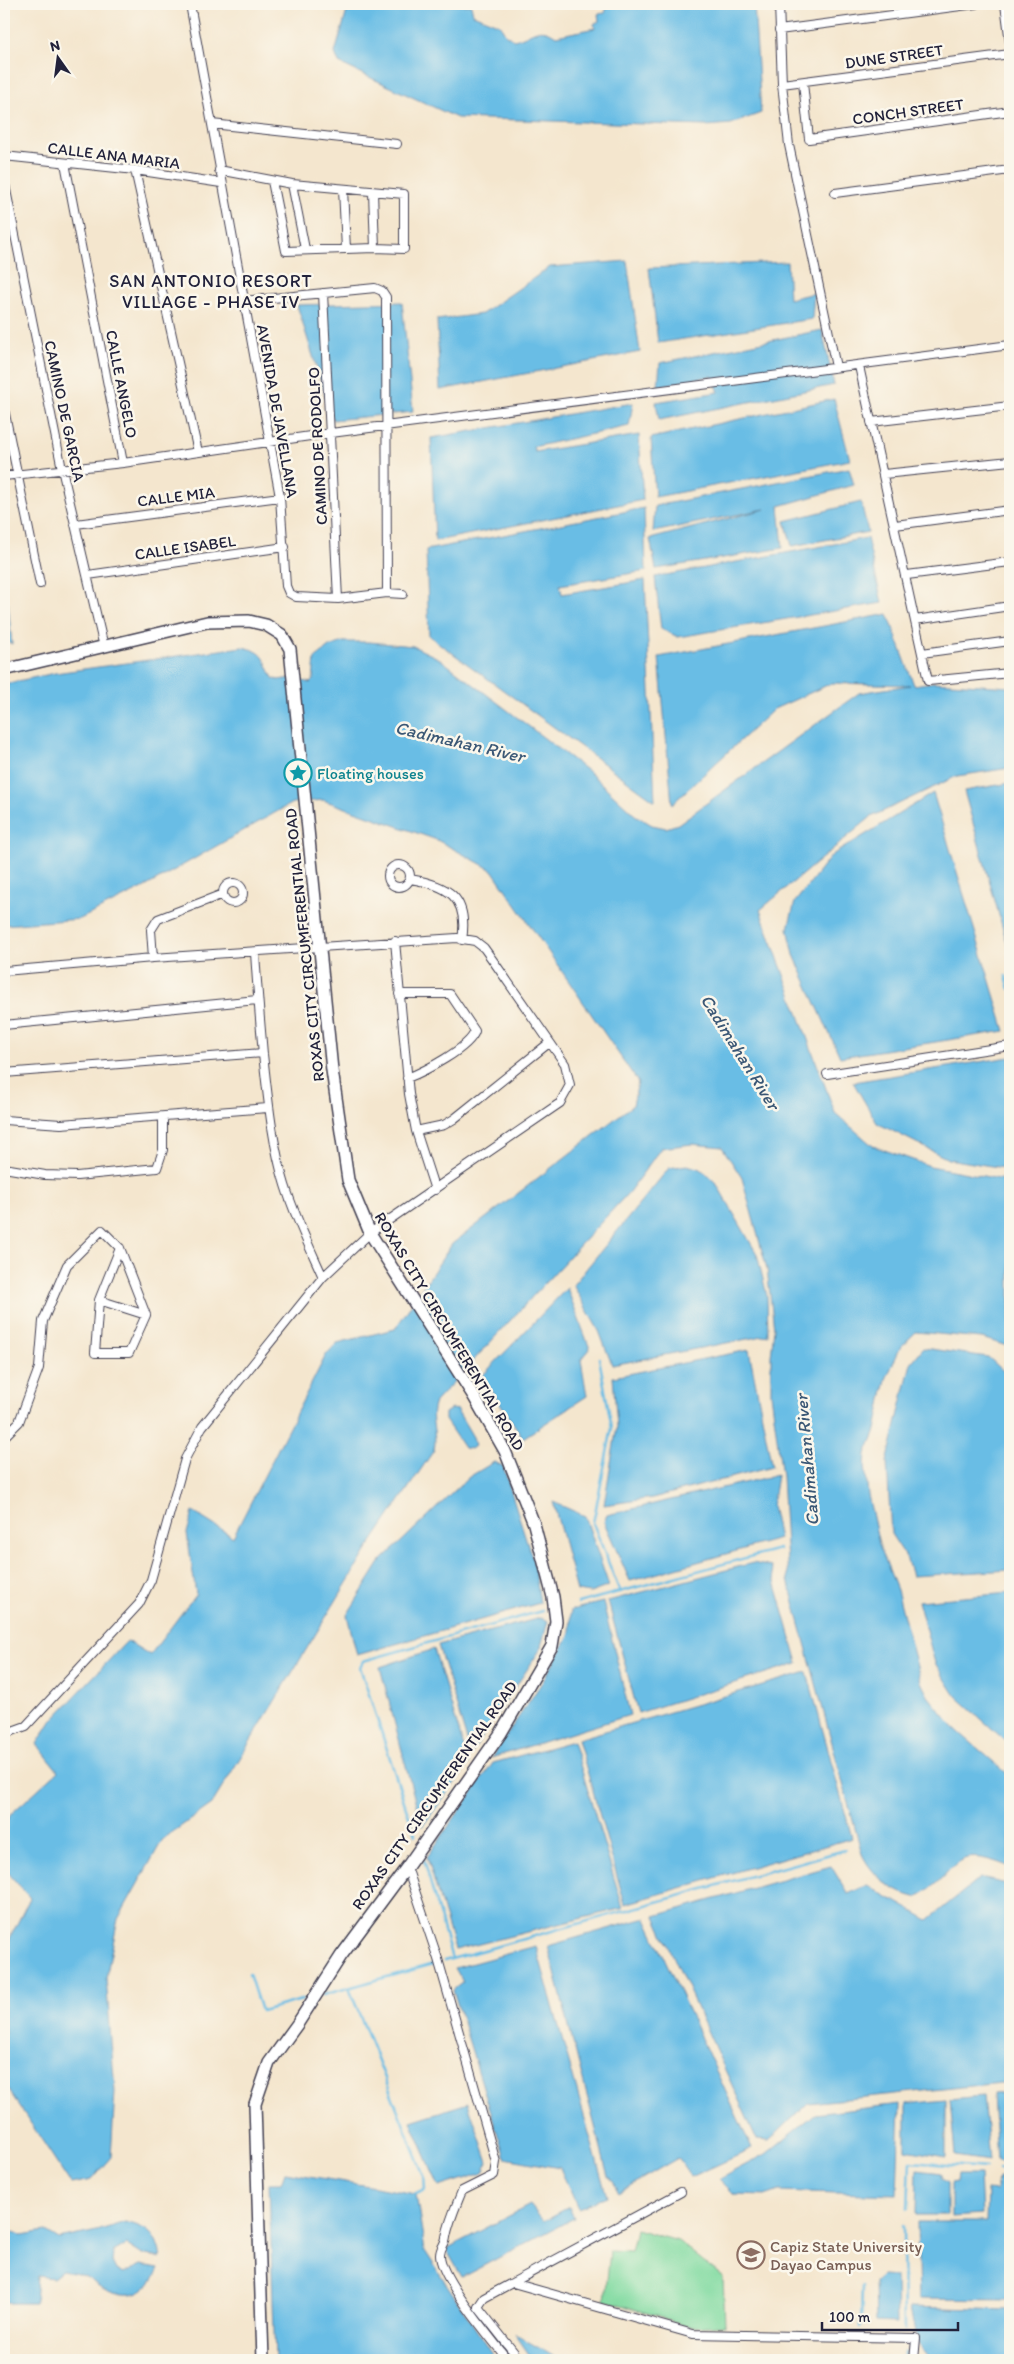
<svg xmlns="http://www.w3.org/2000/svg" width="1014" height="2364" font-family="Itim,sans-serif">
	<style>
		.green { fill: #80daa0; stroke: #517e6e }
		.water { fill: #69bde5; stroke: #467090 }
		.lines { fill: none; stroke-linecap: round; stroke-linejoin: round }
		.stream { stroke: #69bde5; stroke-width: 2.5 }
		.minor-casing { stroke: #423f51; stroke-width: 10 }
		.tertiary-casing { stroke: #423f51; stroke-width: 12 }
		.secondary-casing { stroke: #423f51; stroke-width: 14 }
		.minor { stroke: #fff; stroke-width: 8 }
		.tertiary { stroke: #fff; stroke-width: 10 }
		.secondary { stroke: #fff; stroke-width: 11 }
		.labels { text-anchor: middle; stroke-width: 5; stroke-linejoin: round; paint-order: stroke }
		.street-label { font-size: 16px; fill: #22223b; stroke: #fbf7ec }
		.culture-label { font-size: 16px; fill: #0d838f; stroke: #fbf7ec; text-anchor: start }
		.education-label { font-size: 16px; fill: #785e54; stroke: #fbf7ec; text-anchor: start }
		.neighbourhood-label { font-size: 18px; letter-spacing: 1px; fill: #22223b; stroke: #fbf7ec }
		.water-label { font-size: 18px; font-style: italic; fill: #3b5876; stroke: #fbf7ec }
	</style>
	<rect width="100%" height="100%" fill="#fbf7ec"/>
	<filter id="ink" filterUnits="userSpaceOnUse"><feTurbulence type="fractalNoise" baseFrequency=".02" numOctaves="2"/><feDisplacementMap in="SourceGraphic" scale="10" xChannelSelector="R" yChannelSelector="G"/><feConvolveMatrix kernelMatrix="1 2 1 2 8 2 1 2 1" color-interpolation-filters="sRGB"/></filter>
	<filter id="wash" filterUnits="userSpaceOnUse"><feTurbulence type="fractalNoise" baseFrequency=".0096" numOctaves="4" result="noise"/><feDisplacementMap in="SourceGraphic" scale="20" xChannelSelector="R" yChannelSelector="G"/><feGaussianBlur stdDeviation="1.12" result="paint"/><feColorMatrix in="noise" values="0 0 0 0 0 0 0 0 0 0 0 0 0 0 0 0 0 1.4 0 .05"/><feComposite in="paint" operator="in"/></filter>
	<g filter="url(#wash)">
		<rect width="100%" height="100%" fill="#f4e6ce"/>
		<!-- green -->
		<path class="green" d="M636 2229 678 2241 723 2277 725 2325 692 2327 605 2300 610 2251 631 2252Z"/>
		<!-- water -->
		<path class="water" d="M349 4 471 5 473 14 500 25 506 35 514 40C532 36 538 23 556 36L595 28 594 24 599 21 598 14 605 13 608 4H754L761 113 731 124 706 126 457 118 339 63 335 53Z
			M627 261 640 352 440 390 437 320 482 314 550 267Z
			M787 262 789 299 814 293 812 319 658 343 649 268Z
			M402 302 413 412 333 420 297 305Z
			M822 330 834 385 659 420 656 402 719 392 712 376 658 386 660 363Z
			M834 399 850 460 655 497 651 438Z
			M633 403 629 426 533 447 535 452 639 435 643 500 435 541 431 438Z
			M849 468 854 485 779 506 783 548 656 569 650 539 765 509 653 532 655 506Z
			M861 502 868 532 792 546 785 521Z
			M644 508 646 571 560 585 562 594 645 580 655 801 429 636 426 550Z
			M867 538 882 603 678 637 661 629 655 577Z
			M4 598 8 603 12 644 4 641Z
			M888 614 914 685 934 682 1010 687V768L957 776 871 817 760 910 835 1113 873 1146 930 1166 1010 1181V1347L982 1338 916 1332 901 1346 886 1379 876 1430 866 1454 865 1465 868 1495 879 1544 897 1590 921 1682 928 1696 954 1728 1010 1776V1867C946 1841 961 1874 916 1897 894 1894 871 1874 862 1854L788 1580 782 1476 771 1393V1356L774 1328 767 1269 742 1178 722 1147 692 1144 661 1148 629 1192 435 1402C428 1419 438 1433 434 1450L370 1545 212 1804 163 1839 118 1919 106 1978 115 2091 111 2157 91 2180 71 2184 4 2083V1940L8 1942 30 1898 4 1868V1824L12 1813 58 1771 37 1744 50 1723 127 1641 150 1655 196 1594 187 1533 193 1512 233 1537 326 1355 337 1343 395 1329 452 1244 633 1105 638 1082 492 870 437 840 323 800 292 803 143 888 80 919 4 925V684L55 673 242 647C267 652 263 659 273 678L278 680 292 678 310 683 313 680 315 658 329 647 343 642H369L413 646 440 659 589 772 635 815 652 825 666 828 678 824 859 693 910 685 832 683 774 709 672 804 659 657Z
			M1010 783V954L964 791Z
			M933 793 1005 1031 840 1057 794 955 788 928 795 902 832 855Z
			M1010 1057V1169L948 1159 877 1123 853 1082Z
			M687 1165 701 1169 716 1183 757 1254 767 1296 768 1335 612 1365 599 1331 573 1285 669 1168Z
			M567 1288 590 1349 581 1360 587 1396 523 1438 482 1376Z
			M923 1348 988 1357 1010 1377V1570L912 1576 906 1557 891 1534 887 1462 911 1363Z
			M749 1350 772 1467 652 1498 604 1505 617 1426 613 1377Z
			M451 1409 457 1410 473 1437 475 1446 471 1449 464 1448 445 1420V1413Z
			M494 1462 503 1466 534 1564 540 1603 357 1655 347 1615 381 1561 469 1477Z
			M777 1475 772 1506 779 1539 630 1581 604 1522 607 1515Z
			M553 1502 585 1516 609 1586 590 1593 577 1591Z
			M753 1563 771 1567 798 1663 638 1713 608 1601Z
			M1010 1593V1745L956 1696 935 1663 918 1601Z
			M603 1602 630 1715 491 1758 543 1681 570 1634 571 1610Z
			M540 1618 548 1621 540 1650 471 1754 438 1645Z
			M434 1649 469 1764 422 1827 380 1667Z
			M807 1672 852 1838 625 1904 578 1739Z
			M573 1741 623 1908 455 1950 427 1857 493 1763Z
			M831 1866 848 1894 867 1885 928 1920 980 1878 1007 1884 1010 1889V2082L808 2103 769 2141 757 2140 655 1916Z
			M646 1918 752 2149 691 2177 678 2158 619 2192 608 2176 548 1946Z
			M536 1946 607 2197 578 2208 560 2168 505 2158 453 1990 463 1982 455 1968Z
			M1010 2093V2163L997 2162 993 2094Z
			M983 2096 989 2161 955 2156 950 2099Z
			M946 2100V2157L906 2150V2104Z
			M468 2103 488 2162 483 2173 439 2187 411 2121Z
			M900 2104 897 2195 779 2191 768 2195 734 2194 719 2179 766 2154 815 2114Z
			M917 2170 942 2173V2179L947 2183V2215H916Z
			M285 2172 416 2194 425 2251 496 2360H275L269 2183H281Z
			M958 2175H980L982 2215 951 2217V2183L957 2182Z
			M998 2178 1010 2179V2300L919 2299 917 2222H986L987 2190 996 2191Z
			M530 2205 543 2221 569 2207 574 2218 462 2277 446 2249Z
			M125 2222C149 2228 156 2234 161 2258L141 2254 127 2245 113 2253 112 2262 116 2270 123 2274 141 2265 159 2268C148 2294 130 2302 104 2289 97 2286 91 2279 84 2276 78 2273 69 2273 62 2271L53 2278 37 2276 35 2303H4V2231L22 2235 46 2231 59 2239 97 2231Z
			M882 2276 896 2277 897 2323 876 2322 875 2282Z
			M910 2307 1010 2310V2360C994 2360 941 2364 929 2356 915 2347 913 2322 910 2307Z
			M515 2334 560 2360H533Z"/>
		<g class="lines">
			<!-- stream -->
			<path class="stream" d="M1006 976 1010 989
				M599 1358 612 1428 593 1523 620 1592
				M578 1603 779 1549
				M415 1835 360 1667 363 1661 542 1611
				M424 1860 452 1959
				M444 1961 845 1850
				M249 1974 261 2011 302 2000
				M349 1988 424 2176 425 2190 416 2194
				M323 1995 437 1963
				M998 2170 1010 2171
				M908 2209 910 2162 986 2168
				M903 2226 904 2331
				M861 2326 862 2287
				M904 2360V2352"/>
		</g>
	</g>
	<g filter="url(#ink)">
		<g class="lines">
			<!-- minor casing -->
			<g class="minor-casing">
				<path id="minor" d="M190 4 280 497 286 586 289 593 296 597 338 599 387 593 403 594
					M779 4 782 84 789 145 836 367
					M1005 4 1010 43
					M779 30 976 4
					M803 83 809 139 1010 111
					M782 84 1010 54
					M212 124 397 144
					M4 156 135 170 221 183
					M65 163 123 463
					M135 170 198 452
					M219 170 292 184 404 194V249L375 248 286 251 272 181
					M4 180 62 469 104 647
					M292 184 305 249
					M343 189 346 249
					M373 192 375 248
					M835 193 1010 170
					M323 293 338 599
					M243 301 375 288 382 291 386 297 387 593
					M859 366 928 681 1010 673
					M4 409 40 584
					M871 422 1010 406
					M884 474 1010 461
					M4 476 123 463 331 433 1010 345
					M76 524 280 497
					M895 525 1010 510
					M88 575 285 547
					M907 575 1010 562
					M915 620 1010 606
					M922 653 1010 641
					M388 876a11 11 0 1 1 22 0a11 11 0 1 1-22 0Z
					M410 879C448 885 469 897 462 940
					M223 893a10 10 0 1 1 20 0a10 10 0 1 1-20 0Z
					M395 941 409 1094 416 1131 435 1190
					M255 952C257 986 260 1020 263 1054 268 1099 272 1143 285 1185 295 1217 309 1246 323 1277
					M153 958 151 930 158 919 223 894
					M4 971 153 958 457 938 475 941 484 948 494 962 565 1064 570 1085 560 1103 370 1233 323 1277 202 1427 185 1459 151 1580 139 1604 26 1726 4 1734
					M399 994H450L475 1031C470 1048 423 1072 407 1078
					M4 1025 257 1000
					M4 1073 263 1053
					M827 1074 1010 1046
					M4 1120 61 1124 268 1108
					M416 1131 444 1125 454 1119 549 1043
					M4 1168 45 1175 77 1176 157 1168 163 1150V1117
					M99 1300 120 1248
					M4 1437 19 1422 39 1368 43 1321 67 1265 102 1230 120 1248 146 1315 129 1353H95L99 1300 146 1315
					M407 1867 438 1959 496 2162 494 2175 462 2191C456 2206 449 2221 446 2237 446 2244 440 2247 440 2255 440 2278 492 2340 508 2360
					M513 2283 693 2334 916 2338 914 2360
					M520 2360 478 2307 484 2298 681 2192"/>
			</g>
			<!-- tertiary casing -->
			<g class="tertiary-casing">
				<path id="tertiary" d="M4 2359 13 2360"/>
			</g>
			<!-- secondary casing -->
			<g class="secondary-casing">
				<path id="secondary" d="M4 670 207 622 249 621 266 625 282 635 290 649 332 1070 348 1180 370 1233 473 1395 505 1451 534 1524 553 1597 556 1621 552 1646 501 1733 407 1867 341 1956 298 2023 269 2063 255 2104 263 2360"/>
			</g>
			<!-- minor -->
			<use href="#minor" class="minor"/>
			<!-- tertiary -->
			<use href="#tertiary" class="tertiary"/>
			<!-- secondary -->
			<use href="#secondary" class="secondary"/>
		</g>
	</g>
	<!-- icons -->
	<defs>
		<g id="sight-ring" transform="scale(1.4375)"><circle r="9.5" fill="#fbf7ec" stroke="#0f9aa8" stroke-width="1.5"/><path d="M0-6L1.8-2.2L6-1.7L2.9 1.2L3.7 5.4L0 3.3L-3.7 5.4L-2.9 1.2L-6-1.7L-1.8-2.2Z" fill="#0f9aa8"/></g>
		<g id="university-ring" transform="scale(1.4375)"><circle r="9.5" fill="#fbf7ec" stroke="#8d6e63" stroke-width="1.5"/><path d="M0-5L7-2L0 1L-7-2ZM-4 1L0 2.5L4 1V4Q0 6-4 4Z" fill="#8d6e63"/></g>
	</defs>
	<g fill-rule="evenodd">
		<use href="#sight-ring" x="298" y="773"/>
		<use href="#university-ring" x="751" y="2255"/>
	</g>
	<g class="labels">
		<!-- street labels -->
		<g class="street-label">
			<text transform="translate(894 56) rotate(-8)" y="6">DUNE STREET</text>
			<text transform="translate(908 111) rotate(-8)" y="6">CONCH STREET</text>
			<text transform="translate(114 155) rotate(7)" y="6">CALLE ANA MARIA</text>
			<text transform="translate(122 384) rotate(79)" y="6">CALLE ANGELO</text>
			<text transform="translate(65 411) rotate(78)" y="6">CAMINO DE GARCIA</text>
			<text transform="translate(278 411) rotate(80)" y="6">AVENIDA DE JAVELLANA</text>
			<text transform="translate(317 446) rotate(-93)" y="6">CAMINO DE RODOLFO</text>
			<text transform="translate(176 496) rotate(-7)" y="6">CALLE MIA</text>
			<text transform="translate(185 547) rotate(-8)" y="6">CALLE ISABEL</text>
			<text transform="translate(304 945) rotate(-96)" y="6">ROXAS CITY CIRCUMFERENTIAL ROAD</text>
			<text transform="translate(450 1331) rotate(59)" y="6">ROXAS CITY CIRCUMFERENTIAL ROAD</text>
			<text transform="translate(434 1795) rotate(-55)" y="6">ROXAS CITY CIRCUMFERENTIAL ROAD</text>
		</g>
		<!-- culture labels -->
		<g class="culture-label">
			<text x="317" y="779">Floating houses</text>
		</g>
		<!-- education labels -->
		<g class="education-label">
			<text x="770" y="2252">Capiz State University<tspan x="770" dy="18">Dayao Campus</tspan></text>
		</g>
		<!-- neighbourhood labels -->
		<g class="neighbourhood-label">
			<text x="211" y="287">SAN ANTONIO RESORT<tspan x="211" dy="21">VILLAGE - PHASE IV</tspan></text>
		</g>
		<!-- water labels -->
		<g class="water-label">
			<text transform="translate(460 742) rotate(13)" y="6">Cadimahan River</text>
			<text transform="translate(740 1052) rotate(58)" y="6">Cadimahan River</text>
			<text transform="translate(807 1460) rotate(-95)" y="6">Cadimahan River</text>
		</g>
	</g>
	<!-- margin -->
	<rect width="1014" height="2364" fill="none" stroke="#fbf7ec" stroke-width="20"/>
	<!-- north arrow -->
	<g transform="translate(58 58) rotate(346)" stroke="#fbf7ec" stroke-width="4" paint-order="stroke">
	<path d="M0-4L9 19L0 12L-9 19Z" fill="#22223b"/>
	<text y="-8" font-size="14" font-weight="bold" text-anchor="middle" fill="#22223b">N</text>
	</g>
	<!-- scale -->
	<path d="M822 2322v8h136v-8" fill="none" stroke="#22223b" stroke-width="2.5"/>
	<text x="829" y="2322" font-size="15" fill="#22223b" stroke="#fbf7ec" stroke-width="4" paint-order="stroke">100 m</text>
</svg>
